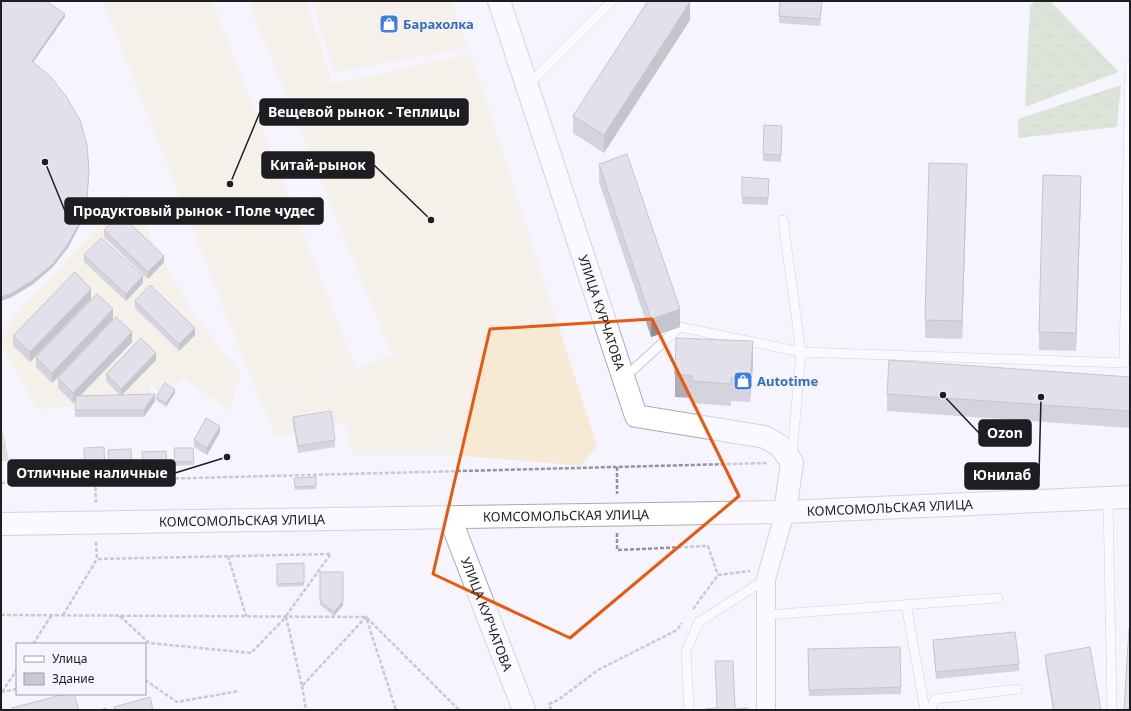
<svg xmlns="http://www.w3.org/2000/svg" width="1131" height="711" font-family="'Noto Sans',sans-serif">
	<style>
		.commercial { fill: #f6ead5 }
		.grass { fill: url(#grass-tufts) }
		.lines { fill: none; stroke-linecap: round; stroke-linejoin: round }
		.service-casing { stroke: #aba9b3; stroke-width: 10 }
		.minor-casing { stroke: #aba9b3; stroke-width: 20 }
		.tertiary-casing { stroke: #aba9b3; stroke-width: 24 }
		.secondary-casing { stroke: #aba9b3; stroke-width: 24 }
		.path { stroke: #94929a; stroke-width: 2.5; stroke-dasharray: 4 2; stroke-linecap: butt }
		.service { stroke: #fff; stroke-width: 9 }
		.minor { stroke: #fff; stroke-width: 18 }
		.tertiary { stroke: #fff; stroke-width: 22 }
		.secondary { stroke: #fff; stroke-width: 22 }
		.wall { fill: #aeacb5 }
		.shaded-wall { fill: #8d8c93 }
		.building { fill: #cac8d2; stroke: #8d8c93 }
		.marked { fill: none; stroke: #e8590c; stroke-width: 3; stroke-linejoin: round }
		.labels { text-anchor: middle; stroke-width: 3; stroke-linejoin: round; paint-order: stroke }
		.shop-label { font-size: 13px; font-weight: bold; fill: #366cbe; stroke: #f6f4fe; text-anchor: start }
		.street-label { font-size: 13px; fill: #1e1d21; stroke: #f6f4fe }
		.leader { fill: none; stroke: #1e1d21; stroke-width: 1.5 }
		.callout-dot { fill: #1e1d21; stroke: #f6f4fe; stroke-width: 1.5 }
		.callout { fill: #1e1d21; stroke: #1e1d21; stroke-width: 1.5 }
		.callout-label { font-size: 14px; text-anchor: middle; font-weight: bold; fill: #fff }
	</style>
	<defs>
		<pattern id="grass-tufts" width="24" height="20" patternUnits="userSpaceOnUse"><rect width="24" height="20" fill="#bcd1ae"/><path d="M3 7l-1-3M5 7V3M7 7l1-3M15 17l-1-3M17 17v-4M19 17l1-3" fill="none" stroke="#a1b395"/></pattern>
	</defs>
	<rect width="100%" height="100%" fill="#f6f4fe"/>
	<!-- commercial -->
	<path class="commercial" d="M103 1H212L356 368 262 405Z
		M248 1H306L332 84 471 54 597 446 581 466 453 455H353L346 423 275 437 265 405 392 355Z
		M312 1H452L467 47 335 73Z
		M127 195 194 315 241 374 229 411 184 378 165 397 150 382 152 401 38 409 1 344V336L14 317Z"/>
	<!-- grass -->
	<path class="grass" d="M1035 1H1050L1119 72 1025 107 1030 6Z
		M1121 85 1117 127 1018 138V119Z
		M1 422 9 461H1Z"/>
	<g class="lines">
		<!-- service casing -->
		<g class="service-casing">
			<path id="service" d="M528 85 612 1
				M624 378 680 327 801 352 783 220
				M792 456 801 352 1124 363 1130 65
				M1108 498 1112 710
				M906 604 925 710
				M766 615 998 598
				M689 710 686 651 699 622 766 579
				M930 710 936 699 1017 689"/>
		</g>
		<!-- minor casing -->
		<g class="minor-casing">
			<path id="minor" d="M766 710V579L785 512"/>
		</g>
		<!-- tertiary casing -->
		<g class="tertiary-casing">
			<g id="tertiary">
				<path id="s1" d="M499 1 636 416 765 437 780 446 792 462 785 512"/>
			</g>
		</g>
		<!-- secondary casing -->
		<g class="secondary-casing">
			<g id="secondary">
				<path id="s2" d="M450 518 524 710"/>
				<path id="s3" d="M1 524 785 512 1130 497"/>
			</g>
		</g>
		<!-- path -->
		<path class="path" d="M617 467V494
			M95 481 96 503
			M1 483 768 463
			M617 533V550L708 546 718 575
			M96 542 97 559 330 554
			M228 556 246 616
			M693 609 718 575 750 571
			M1 615 366 617 459 710
			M63 615 97 559
			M120 616 149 643 251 653 286 617 302 686 366 617 396 710
			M286 616 330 555
			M33 644 51 616
			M145 680 177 702 239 691
			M302 686 306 710
			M1 692 17 689
			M2 692 17 669
			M551 710 549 704 558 700 598 670 677 630 682 623"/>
		<!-- service -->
		<use href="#service" class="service"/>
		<!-- minor -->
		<use href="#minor" class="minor"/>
		<!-- tertiary -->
		<use href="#tertiary" class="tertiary"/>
		<!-- secondary -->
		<use href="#secondary" class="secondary"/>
	</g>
	<!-- wall -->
	<path class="wall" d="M822 1 820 26 779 23V16Z
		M690 20 604 153 573 133V116Z
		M782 133 781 162 763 161V154Z
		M599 164 680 327 651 337 599 182Z
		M769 179 768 205 742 204V197Z
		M967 182 962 339 925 338V320Z
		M1081 194 1076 351 1039 350V332Z
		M104 230 164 262 148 279 104 237Z
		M84 255 143 283 126 301 84 262Z
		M91 299 30 362 13 346V336Z
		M135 301 195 335 179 351 135 308Z
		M113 319 52 383 36 367V357Z
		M132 342 80 396 120 395 106 381V374L156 360 122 395 155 401 144 417H75V401L73 403 58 388V378Z
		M753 364 750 402 731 401V406L692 403V398L675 397V374Z
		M1130 377V428L887 411V394Z
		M175 393 166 407 156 400V397Z
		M293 417 335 440V447L298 453 293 424Z
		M220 432 207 455 194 447V440Z
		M84 448 105 468V474L85 476Z
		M174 448H193L194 465 175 466Z
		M108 450 132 467V473L109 475Z
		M166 451 167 470 143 471 142 452Z
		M294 478 316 486V489L295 490Z
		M304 563V586L277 587V564Z
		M320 572H343V605L334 616 320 605Z
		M933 640 1019 664V671L936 679 933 646Z
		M900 647 901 694 809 696 808 649Z
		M1045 655 1101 710H1053L1045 662Z"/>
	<!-- shaded-wall -->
	<path class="shaded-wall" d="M690 2V20L604 153V135Z
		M65 14V17L32 64V61Z
		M967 164V182L962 339V321Z
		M89 171 87 200 80 225 68 248 52 268 32 285 10 298 1 301V297Z
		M1081 176V194L1076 351V333Z
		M164 256V262L148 279V272Z
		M143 276V283L126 301V294Z
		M91 289V299L30 362V352Z
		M113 309V319L52 383V373Z
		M680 309V327L651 337V319Z
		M195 328V335L179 351V344Z
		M132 332V342L73 403V393Z
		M753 341V364L750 402V380Z
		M156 353V360L121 396V389Z
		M175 390V393L166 407V403Z
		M155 394V401L144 417V410Z
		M220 426V432L207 455V448Z
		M343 601V605L334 616V612Z"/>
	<!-- building -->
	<path class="building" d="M1 1H46L65 14 32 61 51 77 67 98 80 120 87 145 89 171 87 197 80 222 68 244 52 265 32 281 10 294 1 297Z
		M648 1H688L690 2 604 135 573 116Z
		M780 1H822L820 19 779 16Z
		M764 125 782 126 781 155 763 154Z
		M627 154 680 309 651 319 599 164Z
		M929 163 967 164 962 321 925 320Z
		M1043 175 1081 176 1076 333 1039 332Z
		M742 177 769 179 768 198 742 197Z
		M120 214 164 256 148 272 104 230Z
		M101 238 143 276 126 294 84 255Z
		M75 272 91 289 30 352 13 336Z
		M150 285 195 328 179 344 135 301Z
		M97 294 113 309 52 373 36 357Z
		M116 317 132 332 73 393 58 378Z
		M141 338 156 353 121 389 106 374Z
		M676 338 753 341 750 380 731 378V384L692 381V376L675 374Z
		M889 360 1130 377V411L887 394Z
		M165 383 175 390 166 403 156 397Z
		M155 394 144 410H75L76 396Z
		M331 411 335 440 298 446 293 417Z
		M206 418 220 426 207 448 194 440Z
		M104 447 105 468 85 469 84 448Z
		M174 448H193L194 462H175Z
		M131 449 132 467 109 468 108 450Z
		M166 451 167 467 143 468 142 452Z
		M316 477V486L295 487 294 478Z
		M304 563V583L277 584V564Z
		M320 572H343V601L334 612 320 601Z
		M1129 628H1130V710H1124Z
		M1015 632 1019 664 936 672 933 640Z
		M900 647 901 687 809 690 808 649Z
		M1090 647 1101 710H1054L1045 655Z
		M715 661H733L735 709 748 708V710H705V709L717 708Z
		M65 694H74L79 710H12V708Z
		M150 697 153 710H115L114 707Z
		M106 708 107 710H100Z"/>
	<!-- marked area -->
	<path d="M0 0H1131V711H0ZM652 319 739 496 570 638 433 574 490 329Z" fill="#f6f4fe" fill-opacity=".55" fill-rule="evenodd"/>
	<path class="marked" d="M652 319 739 496 570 638 433 574 490 329Z"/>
	<!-- icons -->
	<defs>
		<g id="shop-square" transform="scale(1)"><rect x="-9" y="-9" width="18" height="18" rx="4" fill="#3f7fe0" stroke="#f6f4fe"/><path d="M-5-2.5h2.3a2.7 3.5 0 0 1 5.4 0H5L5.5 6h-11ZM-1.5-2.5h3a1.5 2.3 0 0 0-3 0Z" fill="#fff"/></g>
	</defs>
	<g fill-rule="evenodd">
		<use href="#shop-square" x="389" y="24"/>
		<use href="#shop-square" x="743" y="381"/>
	</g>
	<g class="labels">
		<!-- shop labels -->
		<g class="shop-label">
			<text x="403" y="29">Барахолка</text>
			<text x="757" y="386">Autotime</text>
		</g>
		<!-- street labels -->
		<g class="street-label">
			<text dy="5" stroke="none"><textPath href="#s1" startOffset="328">УЛИЦА КУРЧАТОВА</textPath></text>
			<text dy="5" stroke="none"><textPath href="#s3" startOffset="889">КОМСОМОЛЬСКАЯ УЛИЦА</textPath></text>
			<text dy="5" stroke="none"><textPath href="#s3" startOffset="565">КОМСОМОЛЬСКАЯ УЛИЦА</textPath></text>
			<text dy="5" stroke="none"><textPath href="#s3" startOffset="241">КОМСОМОЛЬСКАЯ УЛИЦА</textPath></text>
			<text dy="5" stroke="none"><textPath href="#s2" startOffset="103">УЛИЦА КУРЧАТОВА</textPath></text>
		</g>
	</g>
	<!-- callouts -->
	<path class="leader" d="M230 184L260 112M431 220L374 165M45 162L65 211M943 395L979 433M227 457L175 473M1041 397L1039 476"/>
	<g class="callout-dot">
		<circle cx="230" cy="184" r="4"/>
		<circle cx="431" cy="220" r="4"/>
		<circle cx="45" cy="162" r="4"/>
		<circle cx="943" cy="395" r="4"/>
		<circle cx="227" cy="457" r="4"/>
		<circle cx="1041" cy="397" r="4"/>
	</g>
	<g class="callout">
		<rect x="260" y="99" width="208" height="26" rx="4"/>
		<rect x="262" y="152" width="112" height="26" rx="4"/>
		<rect x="65" y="198" width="258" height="26" rx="4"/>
		<rect x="979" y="420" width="52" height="26" rx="4"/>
		<rect x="8" y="460" width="167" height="26" rx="4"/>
		<rect x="965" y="463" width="74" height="26" rx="4"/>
	</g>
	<g class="callout-label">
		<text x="364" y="117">Вещевой рынок - Теплицы</text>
		<text x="318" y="170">Китай-рынок</text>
		<text x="194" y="216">Продуктовый рынок - Поле чудес</text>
		<text x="1005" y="438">Ozon</text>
		<text x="92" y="478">Отличные наличные</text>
		<text x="1002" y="480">Юнилаб</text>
	</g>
	<!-- border -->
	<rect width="1131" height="711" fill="none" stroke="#1e1d21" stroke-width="4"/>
	<!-- legend -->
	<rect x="16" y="643" width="130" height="52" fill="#f6f4fe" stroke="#a09ea6"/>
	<rect x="24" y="656" width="20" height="6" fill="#ffffff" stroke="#a09ea6"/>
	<text x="52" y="663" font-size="12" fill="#1e1d21">Улица</text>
	<rect x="24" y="673" width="20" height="12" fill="#cac8d2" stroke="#a09ea6"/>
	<text x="52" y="683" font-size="12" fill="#1e1d21">Здание</text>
</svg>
